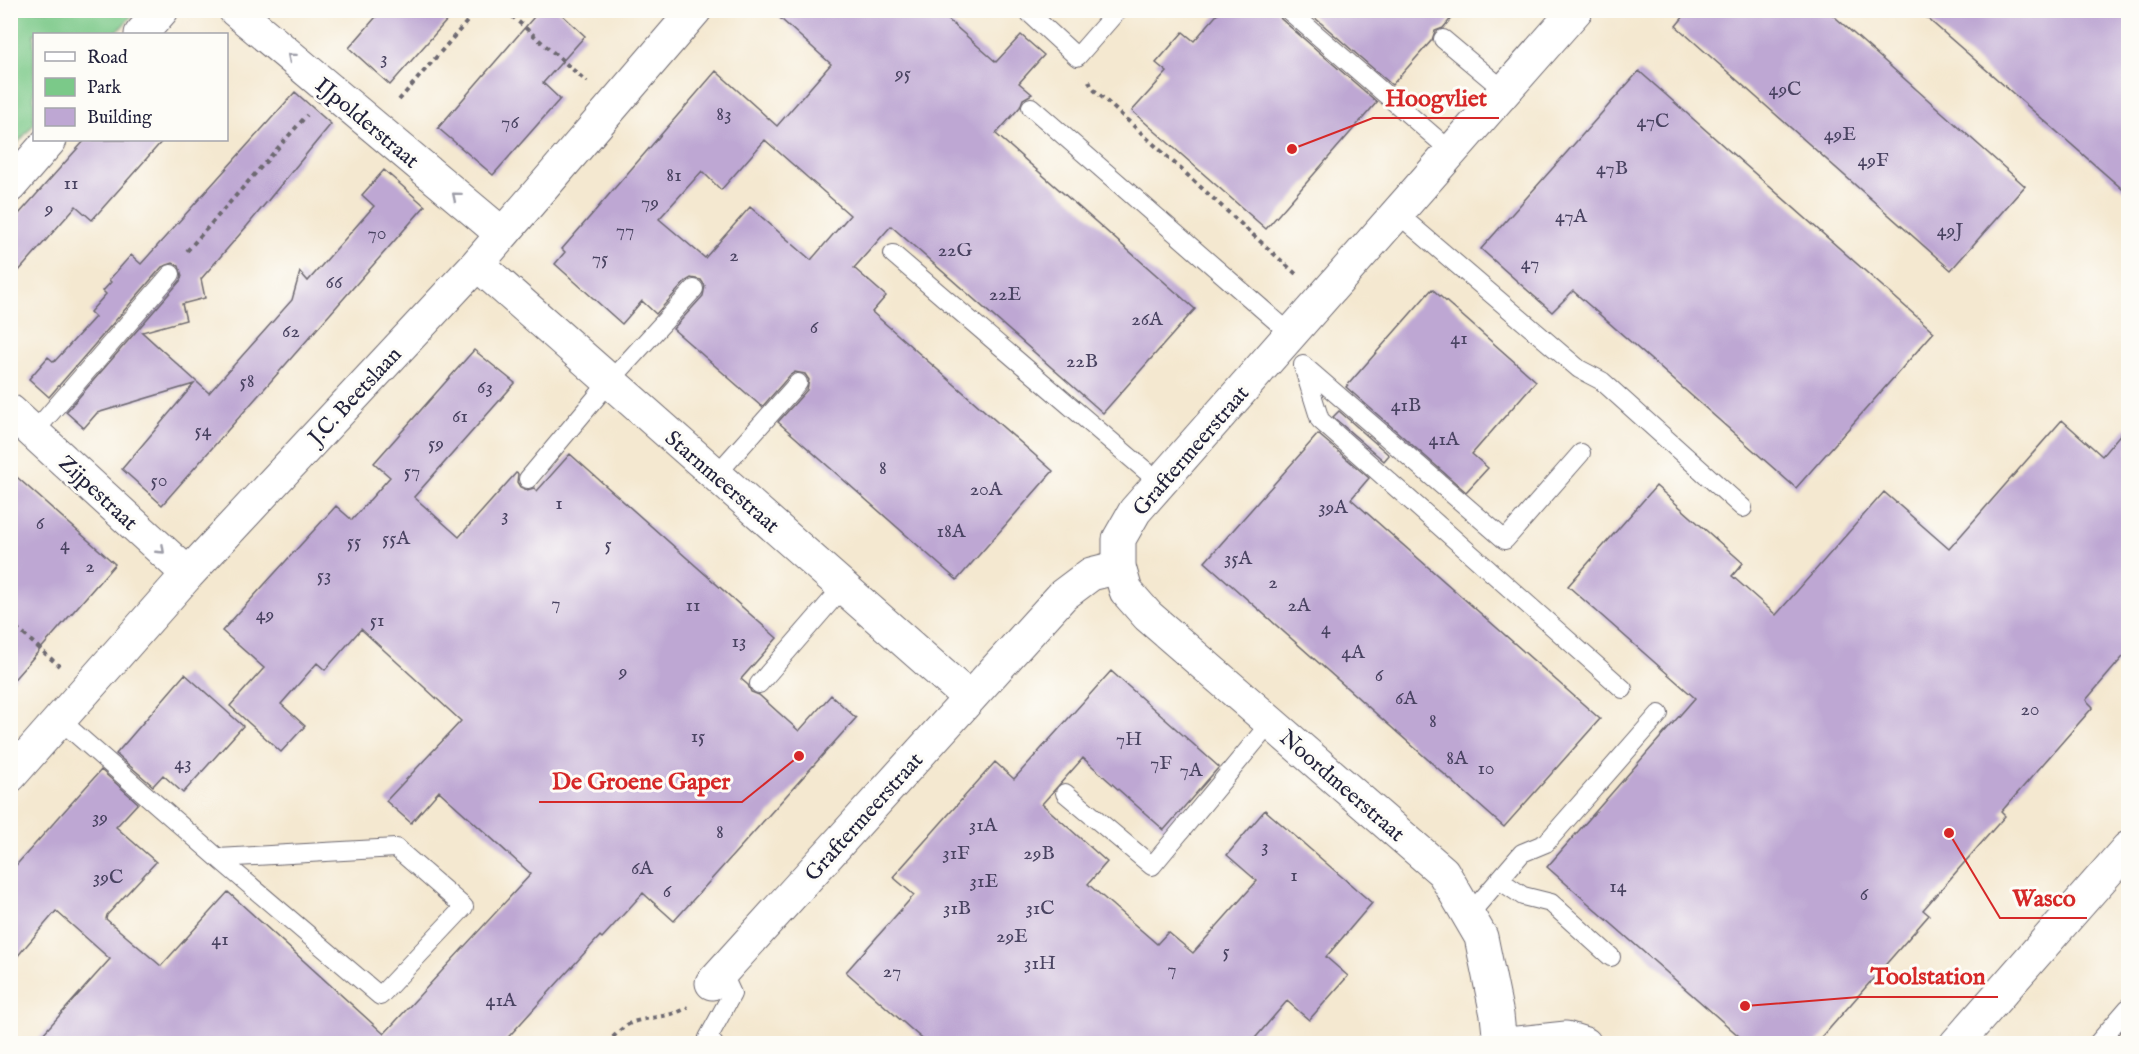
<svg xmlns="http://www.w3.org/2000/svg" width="2139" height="1054" font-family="'IM FELL English',serif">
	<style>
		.green { fill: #7bc989; stroke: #4e7662; stroke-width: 1.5 }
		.building { fill: #bea7d3; fill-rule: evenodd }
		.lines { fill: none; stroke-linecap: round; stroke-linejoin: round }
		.service-casing { stroke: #6c676f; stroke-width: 20 }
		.minor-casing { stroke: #6c676f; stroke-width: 35 }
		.tertiary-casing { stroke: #6c676f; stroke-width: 35 }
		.path { stroke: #6c676f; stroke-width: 4; stroke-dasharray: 4.5 4.5; stroke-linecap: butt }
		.service { stroke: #fff; stroke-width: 18 }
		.minor { stroke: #fff; stroke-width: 33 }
		.tertiary { stroke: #fff; stroke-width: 33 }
		.oneway { stroke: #9c9ca7 }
		.labels { text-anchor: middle; stroke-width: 6; stroke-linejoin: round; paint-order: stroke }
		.number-label { font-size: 20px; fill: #494361 }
		.street-label { font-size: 22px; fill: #22223b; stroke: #fdfcf7 }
		.leader { fill: none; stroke: #d62828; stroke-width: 2 }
		.callout-dot { fill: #d62828; stroke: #fdfcf7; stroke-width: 2 }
		.callout-label { font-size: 24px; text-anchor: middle; font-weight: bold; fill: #d62828; stroke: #fdfcf7; stroke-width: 6; stroke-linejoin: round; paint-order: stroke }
	</style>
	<rect width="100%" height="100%" fill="#fdfcf7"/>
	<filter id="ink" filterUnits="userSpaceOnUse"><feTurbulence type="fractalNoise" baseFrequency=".0167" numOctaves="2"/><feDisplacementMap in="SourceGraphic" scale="12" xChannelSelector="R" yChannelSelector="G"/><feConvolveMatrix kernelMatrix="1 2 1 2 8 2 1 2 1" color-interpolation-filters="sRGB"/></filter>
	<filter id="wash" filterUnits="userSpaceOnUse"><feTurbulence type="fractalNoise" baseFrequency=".008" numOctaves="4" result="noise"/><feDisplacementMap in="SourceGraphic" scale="24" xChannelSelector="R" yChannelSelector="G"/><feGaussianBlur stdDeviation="1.35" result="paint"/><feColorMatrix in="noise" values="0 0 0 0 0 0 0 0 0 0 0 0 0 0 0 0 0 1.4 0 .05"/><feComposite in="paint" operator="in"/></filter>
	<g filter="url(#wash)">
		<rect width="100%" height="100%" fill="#f4e8d0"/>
		<!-- green -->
		<path class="green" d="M11 10 136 11 115 34H34V124L11 151Z"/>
		<g id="blocks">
			<!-- building -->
			<path class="building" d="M382 10H456L390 85 349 48Z
				M540 10H557L585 36 543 83 560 99 493 175 438 128Z
				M771 10H937L996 62 1021 35 1044 55 1019 83 1032 94 1023 99 1020 107 996 134 1195 309 1103 413 891 226 854 268 886 296 872 312 1053 471 957 580 778 422 807 390 809 380 805 374 795 372 790 375 762 407 673 329 703 296 705 286 701 280 691 278 686 281 656 314 642 301 622 324 555 264 565 252 562 249 716 71 777 126 831 64ZM765 140 850 215 811 260 750 207 705 258 659 219 702 171 721 190Z
				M1221 10H1277L1281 19 1377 102 1266 229 1132 111 1167 72 1156 63 1183 32 1194 41Z
				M1306 10H1458L1443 28 1435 31 1432 40 1392 85Z
				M1689 10H1827L2025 186 1951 270 1676 26Z
				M1918 10H2128V194Z
				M1639 71 1934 332 1796 488 1573 291 1552 312 1481 249Z
				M295 92 331 124 247 226 201 279 205 298 182 304 186 320 142 332 209 393 292 300 300 272 308 281 374 206 362 195 384 170 425 206 162 505 122 469 194 384 97 413 84 428 66 412 180 281 182 276 179 266 173 263 162 267 49 397 29 379 48 357 54 362 95 317 90 312 106 294 103 291 111 282 109 280 131 255 141 264Z
				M85 140H163L92 220 76 206 10 281V224Z
				M1432 289 1536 381 1472 454 1488 468 1466 492 1346 387Z
				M474 350 515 383 414 497 459 537 516 473 518 474 517 482 520 487 527 490 534 488 537 491 570 454 777 638 741 679 748 685 751 692 759 695 799 731 831 695 856 718 674 921 643 893 602 938 600 936 502 1044H34L110 959 56 911 10 965V872L101 770 138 803 116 827 156 862 107 915 106 919 161 966 228 892 384 1034 531 874 439 791 411 823 386 801 461 721 361 629 325 670 317 663 281 704 305 726 281 752 230 706 264 668 222 631 336 506 352 520 390 477 374 463Z
				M1339 411 1389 455 1384 461 1333 417Z
				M2062 420 2102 456 2128 425V651L2086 700 2093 707 2001 812 2005 816 1923 910 1929 915 1816 1044H1748L1547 867 1695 698 1568 586 1656 486 1743 563 1732 576 1776 615 1884 492 1949 549Z
				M1318 434 1369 478 1351 499 1600 719 1504 827 1205 562Z
				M10 471 115 564 10 684Z
				M1111 671 1219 767 1164 830 1083 758 1042 804 1107 862 1088 884 1157 944 1168 932 1193 953 1257 881 1227 855 1265 810 1372 903 1326 957 1348 976 1309 1020 1287 1001 1250 1044H928L846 972 914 895 893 877 995 762 1014 779Z
				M185 674 243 726 183 793 163 775 153 786 116 754Z"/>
		</g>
	</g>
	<g filter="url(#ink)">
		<use href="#blocks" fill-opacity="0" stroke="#6c676f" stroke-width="1.5"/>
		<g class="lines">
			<!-- service casing -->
			<g class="service-casing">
				<path id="service" d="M1026 10 1077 57 1118 10
					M1288 10 1452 152
					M1443 39 1505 91
					M1031 107 1292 335
					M1398 214 1579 369 1602 381 1743 508
					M893 254 1160 483
					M1303 365 1505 540 1581 453
					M1303 366 1320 420 1623 689
					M34 432 171 274
					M716 475 798 383
					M528 479 610 381 694 289
					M759 684 843 587
					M60 720 218 858 396 848 464 907 380 996 218 858
					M1065 793 1152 866 1271 722
					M1499 880 1523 896 1551 903 1611 957
					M1468 916 1522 853 1546 843 1659 714
					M714 1044 708 1038 732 994 722 972
					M2097 1044 2128 1008"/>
			</g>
			<!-- minor casing -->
			<g class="minor-casing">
				<path id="minor" d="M235 10 501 233
					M141 34 162 10
					M10 186 50 140
					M477 264 969 698
					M10 411 188 574
					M10 776 188 574 477 264 695 10
					M712 983 1063 595 1091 574 1119 567"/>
			</g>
			<!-- tertiary casing -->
			<g class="tertiary-casing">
				<path id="tertiary" d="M1500 1044 1497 1015 1481 937 1443 872 1148 616 1126 591 1119 567V539L1135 511 1576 10
					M1507 1044 1566 1038 1585 1044
					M1956 1044 2128 848"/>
			</g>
			<!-- path -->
			<path class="path" d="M505 10 587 82
				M1089 81 1092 88 1296 274
				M399 100 477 10
				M187 251 307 115
				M10 622 59 666
				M607 1044C614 1036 623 1026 633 1022 653 1016 669 1018 688 1007"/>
			<!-- service -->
			<use href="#service" class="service"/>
			<!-- minor -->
			<use href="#minor" class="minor"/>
			<!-- tertiary -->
			<use href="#tertiary" class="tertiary"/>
		</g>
		<!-- one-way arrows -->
		<defs><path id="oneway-chevron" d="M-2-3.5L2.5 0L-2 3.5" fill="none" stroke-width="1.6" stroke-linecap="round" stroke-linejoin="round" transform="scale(1.5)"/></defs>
		<g class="oneway">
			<use href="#oneway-chevron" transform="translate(291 57) rotate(-140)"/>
			<use href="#oneway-chevron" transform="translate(456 196) rotate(-140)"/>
			<use href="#oneway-chevron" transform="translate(161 550) rotate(43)"/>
		</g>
	</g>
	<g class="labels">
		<!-- number labels -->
		<g class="number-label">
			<text x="384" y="64">3</text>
			<text x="903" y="79">95</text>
			<text x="1785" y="95">49C</text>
			<text x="724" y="120">83</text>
			<text x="1653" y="127">47C</text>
			<text x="510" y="128">76</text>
			<text x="1840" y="140">49E</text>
			<text x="1873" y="166">49F</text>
			<text x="1612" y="174">47B</text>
			<text x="674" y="181">81</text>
			<text x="71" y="189">11</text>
			<text x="650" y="208">79</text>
			<text x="49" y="214">9</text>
			<text x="1571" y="222">47A</text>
			<text x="625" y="236">77</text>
			<text x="1950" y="236">49J</text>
			<text x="377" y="239">70</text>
			<text x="955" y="256">22G</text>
			<text x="734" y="261">2</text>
			<text x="600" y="264">75</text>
			<text x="1530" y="269">47</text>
			<text x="334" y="288">66</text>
			<text x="1005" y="300">22E</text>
			<text x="1147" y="325">26A</text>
			<text x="814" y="333">6</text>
			<text x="291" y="337">62</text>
			<text x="1459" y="344">41</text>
			<text x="1082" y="367">22B</text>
			<text x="247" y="387">58</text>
			<text x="485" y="393">63</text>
			<text x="1406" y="411">41B</text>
			<text x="460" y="422">61</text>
			<text x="203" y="436">54</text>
			<text x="1444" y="445">41A</text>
			<text x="436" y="449">59</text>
			<text x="883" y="474">8</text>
			<text x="412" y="477">57</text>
			<text x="159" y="486">50</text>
			<text x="986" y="495">20A</text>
			<text x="559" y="509">1</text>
			<text x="1333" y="513">39A</text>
			<text x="505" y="521">3</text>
			<text x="40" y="529">6</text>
			<text x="951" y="537">18A</text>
			<text x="396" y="544">55A</text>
			<text x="354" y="547">55</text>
			<text x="65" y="550">4</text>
			<text x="608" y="550">5</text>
			<text x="1238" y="564">35A</text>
			<text x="90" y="572">2</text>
			<text x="324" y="581">53</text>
			<text x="1273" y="588">2</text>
			<text x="556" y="609">7</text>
			<text x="693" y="611">11</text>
			<text x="1299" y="611">2A</text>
			<text x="265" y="620">49</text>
			<text x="377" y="626">51</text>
			<text x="1326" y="634">4</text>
			<text x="739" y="647">13</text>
			<text x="1353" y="658">4A</text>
			<text x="623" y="677">9</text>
			<text x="1379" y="681">6</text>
			<text x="1406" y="704">6A</text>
			<text x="2030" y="715">20</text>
			<text x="1433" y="727">8</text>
			<text x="698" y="742">15</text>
			<text x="1129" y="745">7H</text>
			<text x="1457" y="764">8A</text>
			<text x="183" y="769">43</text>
			<text x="1161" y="769">7F</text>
			<text x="1486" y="774">10</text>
			<text x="1191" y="776">7A</text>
			<text x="100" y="823">39</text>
			<text x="983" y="831">31A</text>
			<text x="720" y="838">8</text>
			<text x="1265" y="852">3</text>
			<text x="956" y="859">31F</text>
			<text x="1039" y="859">29B</text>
			<text x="642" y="874">6A</text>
			<text x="1294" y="881">1</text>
			<text x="108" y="883">39C</text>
			<text x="984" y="887">31E</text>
			<text x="1618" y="892">14</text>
			<text x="667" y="897">6</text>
			<text x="1864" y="900">6</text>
			<text x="957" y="914">31B</text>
			<text x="1040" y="914">31C</text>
			<text x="1012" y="942">29E</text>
			<text x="220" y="945">41</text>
			<text x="1226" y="957">5</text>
			<text x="1040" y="969">31H</text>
			<text x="1172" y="975">7</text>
			<text x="892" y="977">27</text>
			<text x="501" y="1006">41A</text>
		</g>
		<!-- street labels -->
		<g class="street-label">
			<text transform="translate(368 122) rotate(40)" y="8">IJpolderstraat</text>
			<text transform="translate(354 395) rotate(-47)" y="8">J.C. Beetslaan</text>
			<text transform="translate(1190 450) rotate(-49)" y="8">Graftermeerstraat</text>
			<text transform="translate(723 481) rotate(41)" y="8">Starnmeerstraat</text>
			<text transform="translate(99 492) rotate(43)" y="8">Zijpestraat</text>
			<text transform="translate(1343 785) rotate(41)" y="8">Noordmeerstraat</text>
			<text transform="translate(863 816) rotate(-48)" y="8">Graftermeerstraat</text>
		</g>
	</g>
	<!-- callouts -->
	<path class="leader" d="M1292 149L1373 118H1499M799 756L742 802H539M1949 833L2000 918H2087M1745 1006L1859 997H1998"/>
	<g class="callout-dot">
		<circle cx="1292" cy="149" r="6"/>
		<circle cx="799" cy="756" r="6"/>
		<circle cx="1949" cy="833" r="6"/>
		<circle cx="1745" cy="1006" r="6"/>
	</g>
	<g class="callout-label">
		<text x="1436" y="106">Hoogvliet</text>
		<text x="641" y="789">De Groene Gaper</text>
		<text x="2044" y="906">Wasco</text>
		<text x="1928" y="984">Toolstation</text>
	</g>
	<!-- margin -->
	<rect width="2139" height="1054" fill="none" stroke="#fdfcf7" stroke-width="36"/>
	<!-- legend -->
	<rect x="33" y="33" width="195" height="108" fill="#fdfcf7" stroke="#a5a5ac" stroke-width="1.5"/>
	<rect x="45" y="52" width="30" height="9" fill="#ffffff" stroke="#a5a5ac" stroke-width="1.5"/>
	<text x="87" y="63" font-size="18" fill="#22223b">Road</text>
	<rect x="45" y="78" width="30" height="18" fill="#7bc989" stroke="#a5a5ac" stroke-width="1.5"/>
	<text x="87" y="93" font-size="18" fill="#22223b">Park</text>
	<rect x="45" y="108" width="30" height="18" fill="#bea7d3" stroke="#a5a5ac" stroke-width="1.5"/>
	<text x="87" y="123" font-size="18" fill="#22223b">Building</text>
</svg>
